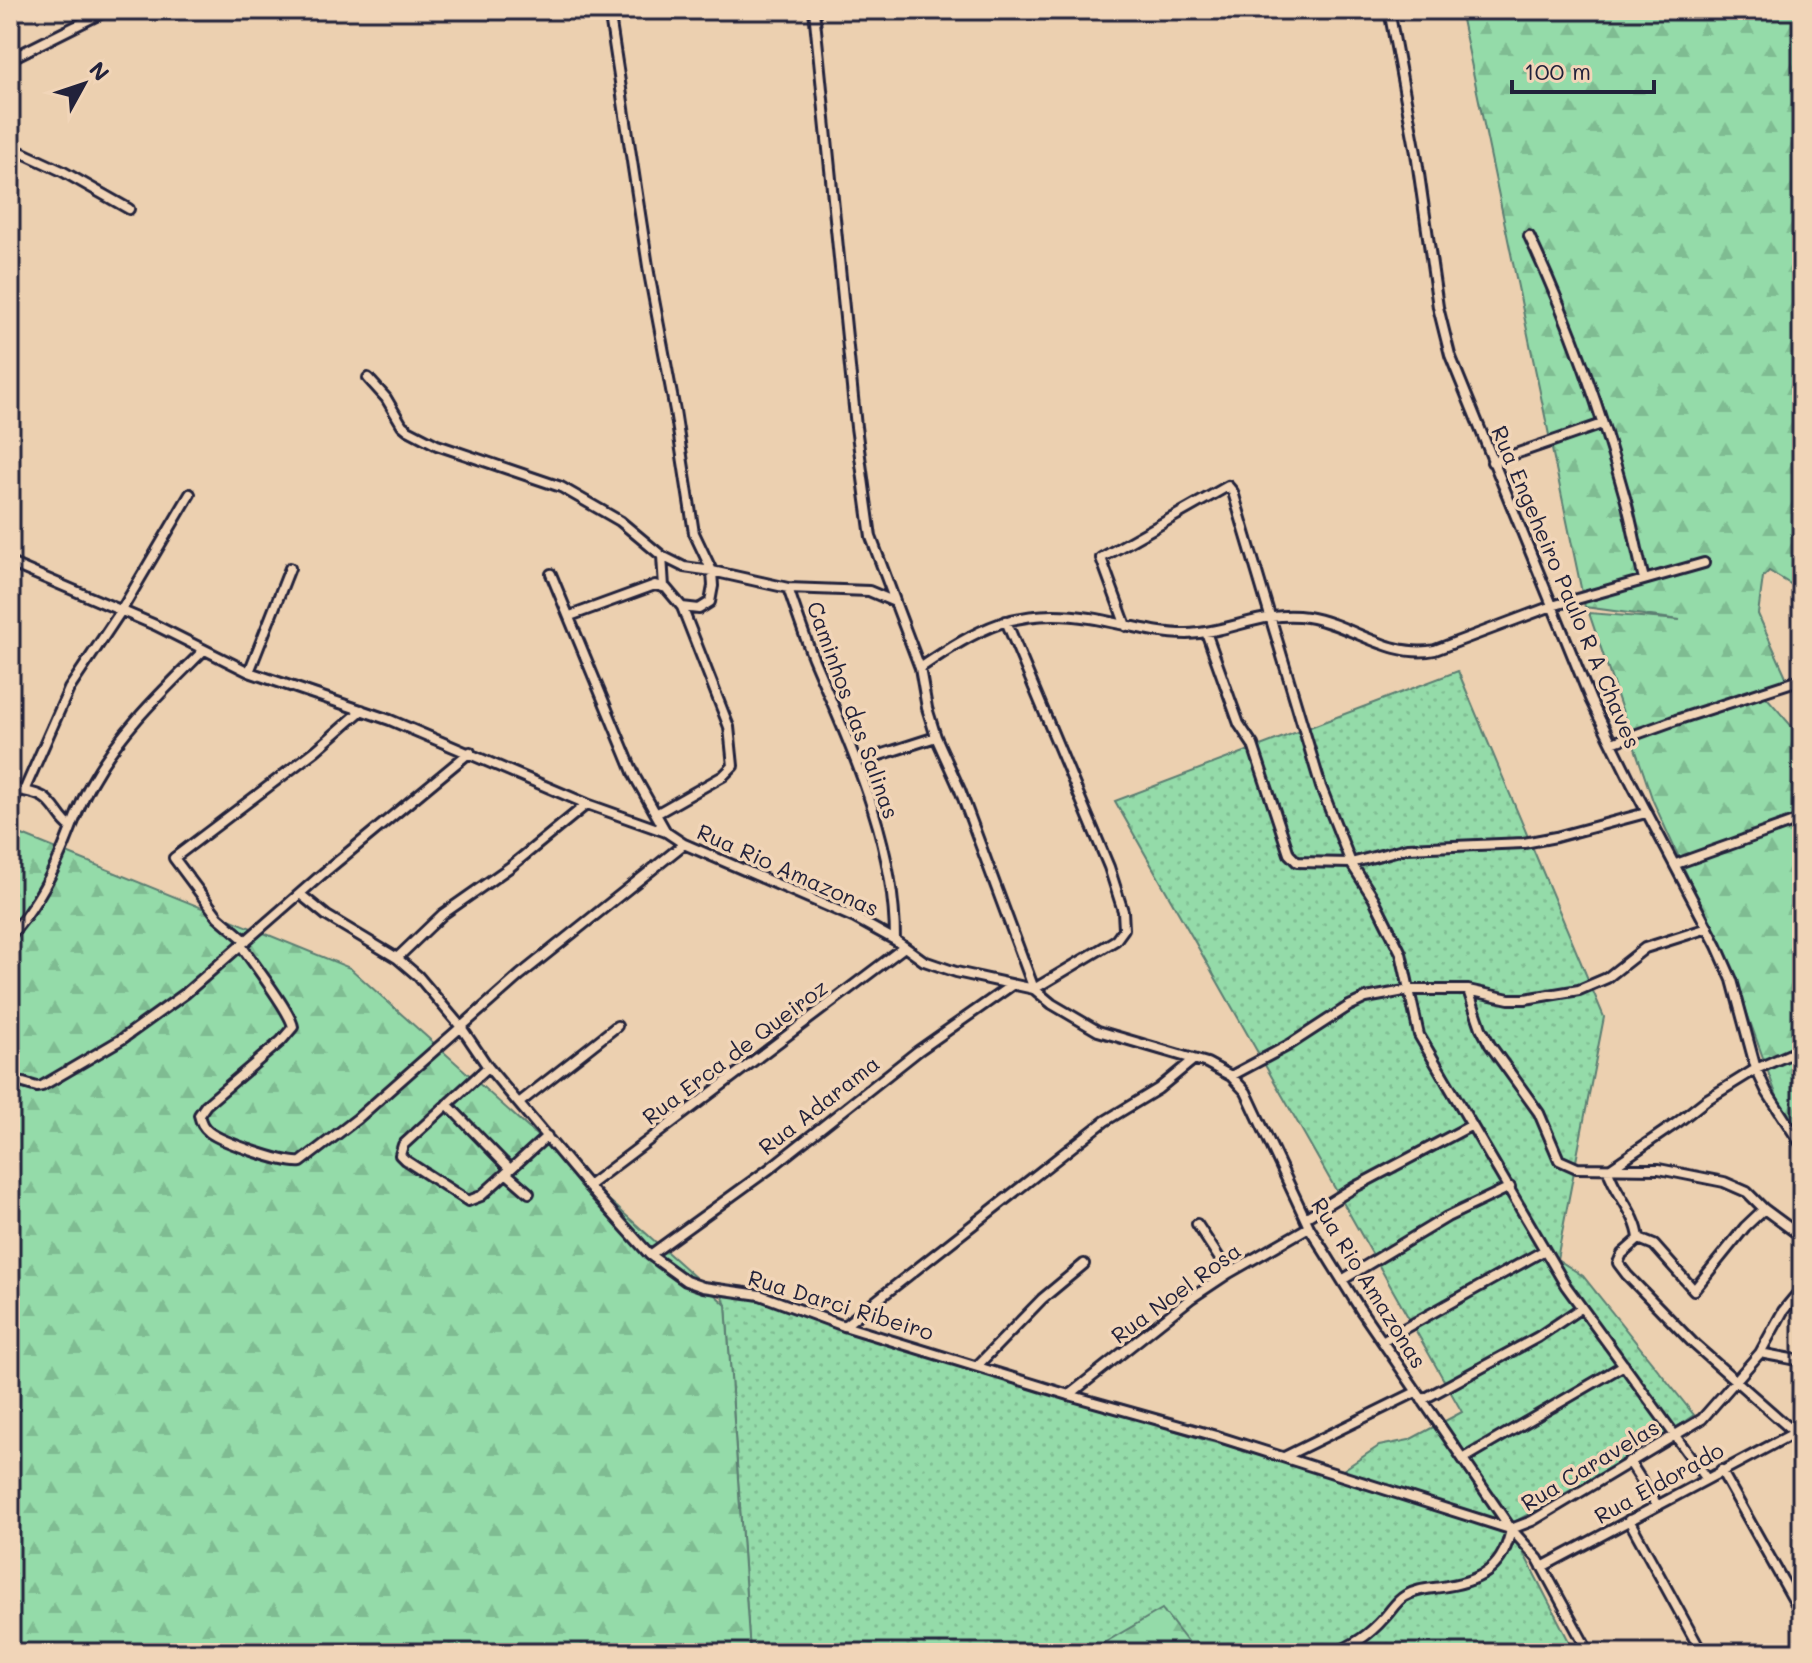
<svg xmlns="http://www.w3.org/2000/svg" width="1812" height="1663" font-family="Mali,sans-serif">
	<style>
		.grass { fill: url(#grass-dots); stroke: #5b7e72; stroke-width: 2 }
		.forest { fill: url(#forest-firs); stroke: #5b7e72; stroke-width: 2 }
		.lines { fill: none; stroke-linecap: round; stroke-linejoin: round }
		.minor-casing { stroke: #22223b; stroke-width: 14 }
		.minor { stroke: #f1d5b8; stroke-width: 8 }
		.labels { text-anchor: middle; stroke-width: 7; stroke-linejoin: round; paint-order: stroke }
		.street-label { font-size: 22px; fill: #22223b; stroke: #f1d5b8 }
	</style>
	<defs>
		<pattern id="grass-dots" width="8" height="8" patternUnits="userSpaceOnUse" patternTransform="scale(2)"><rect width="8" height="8" fill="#94dba9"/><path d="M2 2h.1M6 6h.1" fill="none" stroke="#7fbc92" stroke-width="1.8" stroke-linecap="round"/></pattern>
		<pattern id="forest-firs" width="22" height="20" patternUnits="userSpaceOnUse" patternTransform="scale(2)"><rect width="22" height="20" fill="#94dba9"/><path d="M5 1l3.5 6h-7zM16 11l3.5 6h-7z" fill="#7fbc92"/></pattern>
	</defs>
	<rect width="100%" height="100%" fill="#ecd0b0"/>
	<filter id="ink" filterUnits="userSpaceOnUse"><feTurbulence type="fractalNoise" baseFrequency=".0125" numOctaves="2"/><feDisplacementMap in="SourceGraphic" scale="16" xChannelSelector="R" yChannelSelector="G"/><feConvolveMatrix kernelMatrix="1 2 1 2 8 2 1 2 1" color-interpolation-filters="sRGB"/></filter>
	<g filter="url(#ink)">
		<!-- grass -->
		<path class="grass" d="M1458 671 1604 1017 1557 1259 1583 1276 1694 1415 1647 1447 1509 1525 1575 1653H750L726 1305 718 1287 1208 1441 1343 1470 1379 1446 1409 1440 1462 1412 1115 801Z"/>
		<!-- forest -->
		<path class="forest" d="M1460 10H1802V591L1769 571 1763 577 1758 614 1788 681 1761 691 1802 738V1166L1735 980 1653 801 1589 613 1680 620 1585 607Z
			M10 830 350 968 726 1305 750 1653H10Z
			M1162 1609 1196 1653H1087Z"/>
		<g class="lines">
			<!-- minor casing -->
			<g class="minor-casing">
				<path id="minor" d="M814 10 856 427 871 537 895 601
					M1389 10 1416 153 1438 307 1450 355 1591 701 1632 784 1717 946 1732 980 1756 1069 1767 1092 1802 1146
					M10 59 108 10
					M10 147 62 171 129 209
					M1529 236C1569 321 1601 410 1626 501 1633 527 1637 553 1644 579
					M368 378 386 398 402 425 408 430 437 445 561 487 620 521 662 556 684 567 712 571 788 588 869 591 895 602 920 668 927 708 936 737 960 790 1034 989 1116 940 1124 929 1123 911 1109 867 1006 621
					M1492 462 1602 424
					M662 556 664 587
					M10 563 155 625 249 672 390 720 587 804 666 832 684 844 855 918 895 940 924 961 956 972 1034 989 1052 1004 1098 1031 1207 1063 1231 1076 1246 1092 1309 1227 1360 1309 1511 1529 1538 1559 1589 1653
					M551 574 635 777 666 832
					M788 588C796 611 804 635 813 658 851 748 895 840 895 940
					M570 616 655 585 666 588 682 607 699 609 710 602 713 586 712 571 694 533 675 411 649 273 609 10
					M1126 626 1101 558 1228 486 1233 492 1321 787 1351 863 1374 899 1401 953 1419 1035 1566 1286 1706 1478
					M1206 632 1239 724 1253 745 1289 854 1297 862 1351 863 1407 848 1524 843 1556 837 1646 813
					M920 668C979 628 1017 606 1090 618 1122 623 1154 634 1187 634 1229 633 1263 610 1307 617 1351 624 1390 659 1435 650L1552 606 1704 563
					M249 672 290 568
					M1612 743 1676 720 1802 679
					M858 762 936 737
					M10 787C21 792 33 791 43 797 56 805 59 819 71 827
					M24 791 69 689 121 611 190 494
					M10 808 18 791
					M656 814 723 776 733 766 729 727 682 607
					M1676 864 1802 819
					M300 894 327 916 397 958 418 976 461 1027 488 1067 588 1186 650 1255 686 1281 703 1287 760 1295 844 1326 1069 1395 1216 1436 1510 1529
					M10 936C31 912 48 883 61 853 72 828 79 803 93 780 121 730 164 690 204 650
					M246 941 218 917 174 858 315 751 362 710
					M241 945C252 962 291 1012 293 1027L281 1041 206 1105 199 1115C201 1123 203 1127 209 1132 222 1142 286 1164 301 1162L357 1119 520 975 684 844
					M397 958 443 914 510 867 587 804
					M1468 990 1481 1028 1490 1045 1539 1113 1559 1160 1577 1168 1659 1169 1724 1182 1747 1192 1764 1209 1802 1237
					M1802 1049 1756 1069 1706 1100 1678 1122 1608 1170C1615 1194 1637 1214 1639 1239L1622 1254 1618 1263 1627 1275 1694 1344 1802 1439
					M488 1067 403 1145 400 1155 405 1160 468 1201 481 1196 547 1136
					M1231 1076 1289 1045 1349 1006 1366 998 1410 990H1468L1509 999H1525L1579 990 1607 978 1645 948 1708 928
					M10 1079 37 1087 42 1086 122 1039 186 993 320 876 470 752
					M519 1103 617 1026
					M447 1104 510 1169
					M506 1173 529 1193
					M588 1186 903 948
					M1305 1218 1355 1187 1472 1125
					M1197 1224 1229 1273
					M1639 1239 1654 1245 1694 1290 1745 1227 1764 1209
					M650 1255 769 1169 918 1051 1012 985
					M1342 1280 1447 1217 1510 1187
					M844 1326 1105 1121 1158 1089 1192 1061
					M1382 1341 1545 1250
					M1760 1353 1802 1361
					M977 1366 1042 1299 1084 1264
					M1069 1395 1190 1299 1229 1273 1309 1227
					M1422 1400 1538 1337 1581 1308
					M1284 1457 1416 1392
					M1463 1459 1624 1365
					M1629 1461 1657 1505
					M1721 1470 1802 1615
					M1629 1520 1702 1653
					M1511 1529 1532 1521 1702 1419 1760 1353 1783 1311 1802 1288
					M1542 1567 1794 1433
					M1333 1653C1353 1646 1370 1634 1384 1618 1391 1611 1396 1601 1405 1596 1418 1588 1433 1589 1447 1586 1484 1580 1504 1566 1511 1529"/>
			</g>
			<!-- minor -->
			<use href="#minor" class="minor"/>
		</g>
	</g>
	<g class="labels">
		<!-- street labels -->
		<g class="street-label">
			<text transform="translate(1566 587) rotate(67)" y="8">Rua Engeheiro Paulo R A Chaves</text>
			<text transform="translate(853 710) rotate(70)" y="8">Caminhos das Salinas</text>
			<text transform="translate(788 870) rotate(24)" y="8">Rua Rio Amazonas</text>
			<text transform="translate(735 1052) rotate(-37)" y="8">Rua Erca de Queiroz</text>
			<text transform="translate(819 1105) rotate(-38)" y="8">Rua Adarama</text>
			<text transform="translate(1369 1283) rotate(58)" y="8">Rua Rio Amazonas</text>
			<text transform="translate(1176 1293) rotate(-36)" y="8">Rua Noel Rosa</text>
			<text transform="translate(841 1305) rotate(17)" y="8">Rua Darci Ribeiro</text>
			<text transform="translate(1590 1465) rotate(-31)" y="8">Rua Caravelas</text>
			<text transform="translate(1659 1483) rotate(-29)" y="8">Rua Eldorado</text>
		</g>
	</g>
	<!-- margin -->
	<rect width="1812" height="1663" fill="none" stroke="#f1d5b8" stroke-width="40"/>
	<rect x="20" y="20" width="1772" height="1623" fill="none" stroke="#22223b" stroke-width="3" filter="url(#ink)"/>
	<!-- north arrow -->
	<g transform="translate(84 84) rotate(50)" stroke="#f1d5b8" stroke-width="6" paint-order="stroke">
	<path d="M0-6L14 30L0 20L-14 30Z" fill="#22223b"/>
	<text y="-12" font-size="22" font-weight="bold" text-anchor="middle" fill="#22223b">N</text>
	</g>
	<!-- scale -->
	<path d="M1512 80v12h142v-12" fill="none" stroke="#22223b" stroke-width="4"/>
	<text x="1524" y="80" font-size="24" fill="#22223b" stroke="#f1d5b8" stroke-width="6" paint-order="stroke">100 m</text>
</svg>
